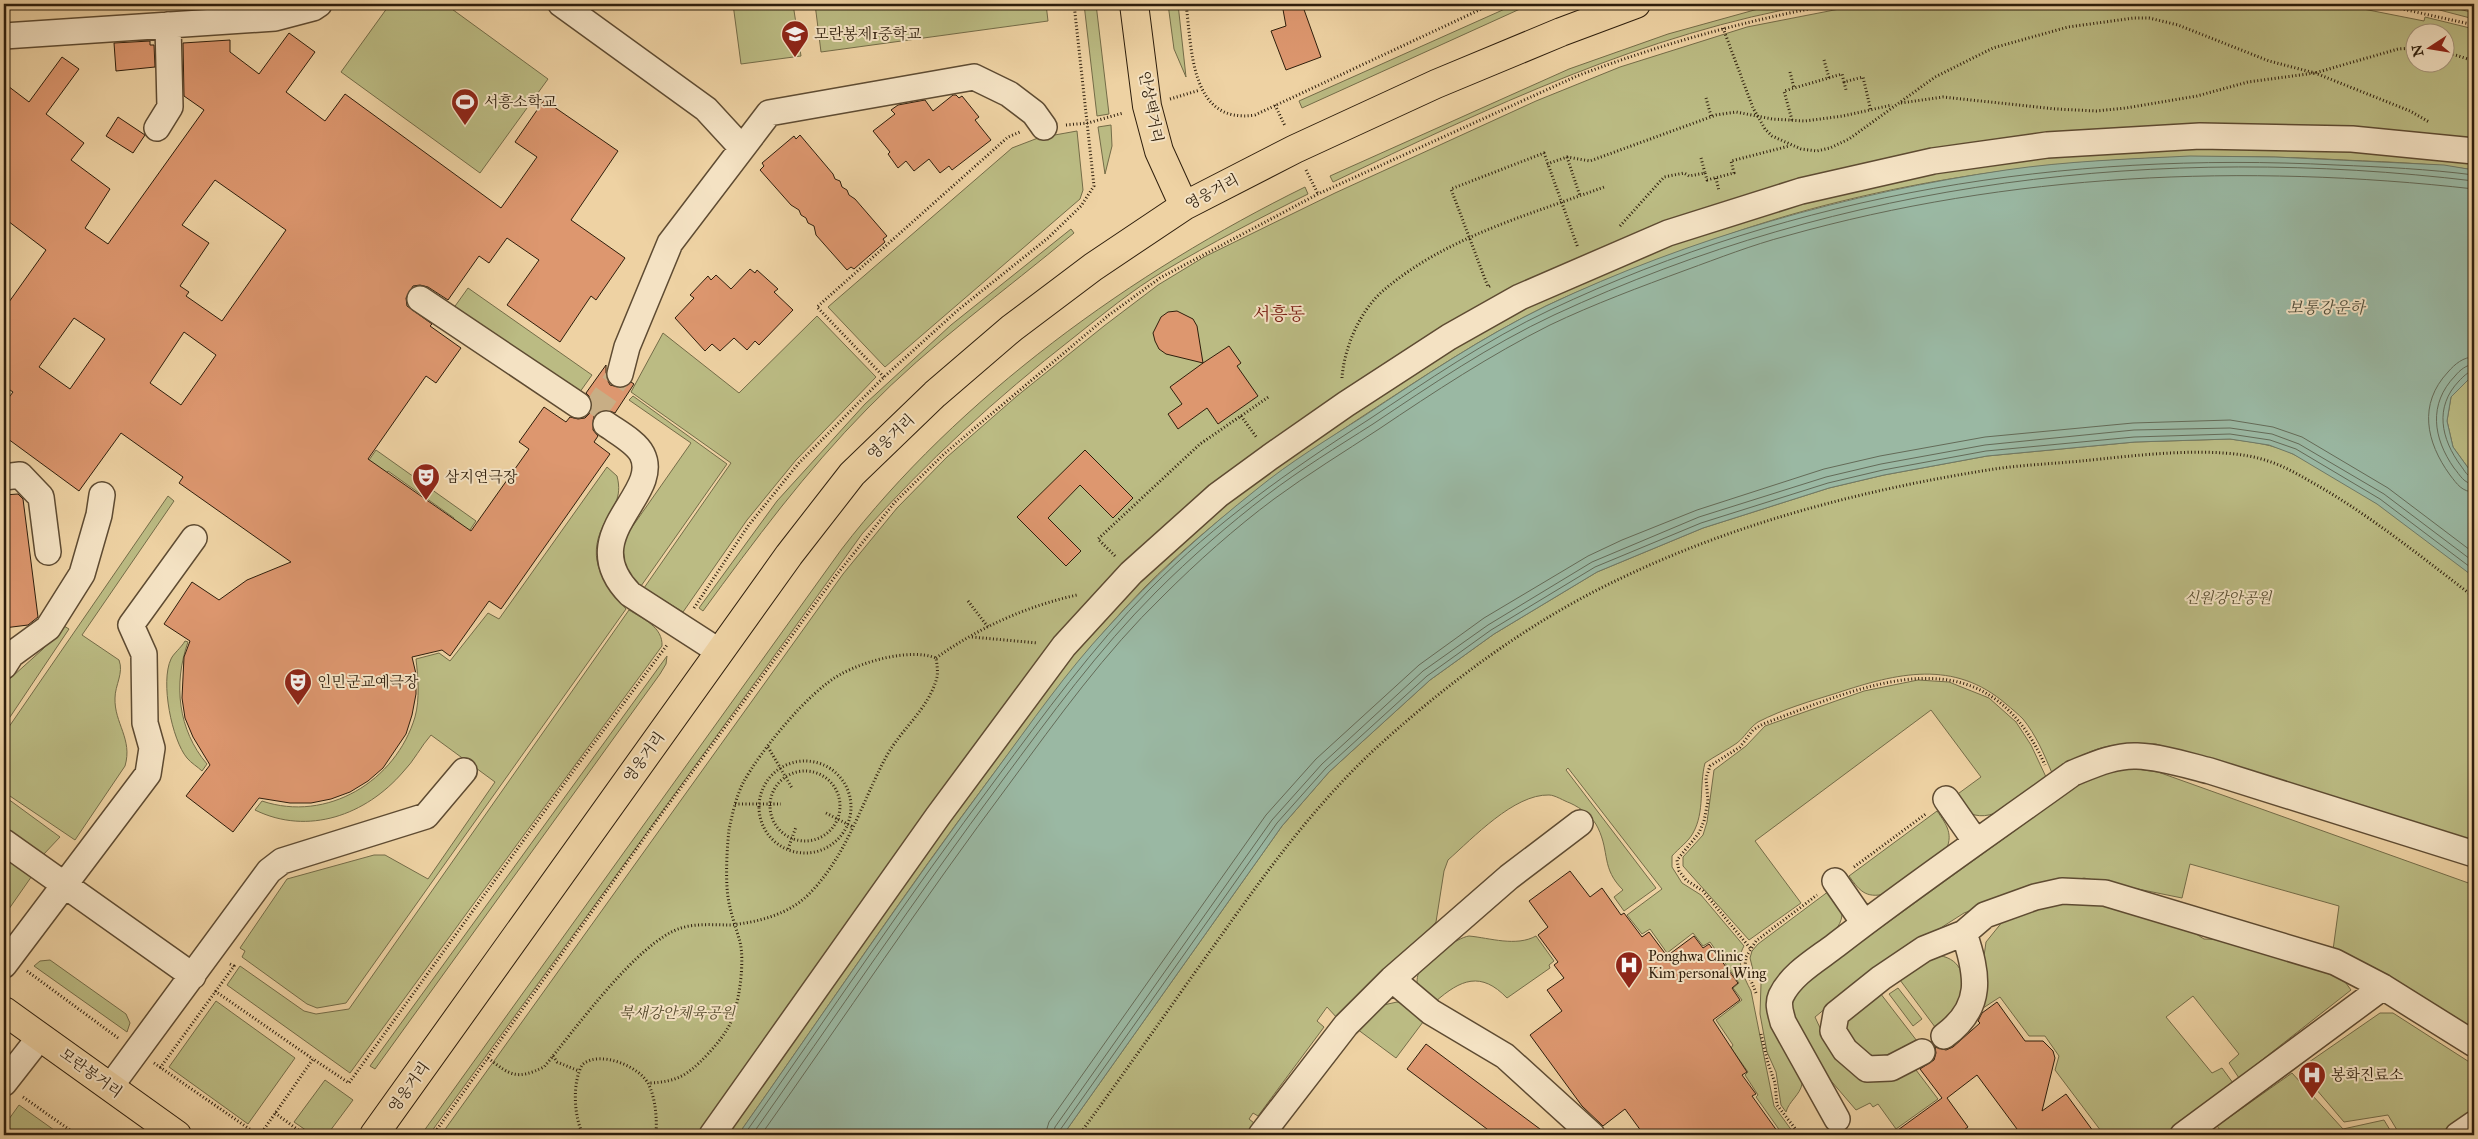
<svg xmlns="http://www.w3.org/2000/svg" width="2478" height="1139" font-family="'IM FELL Great Primer','Noto Serif KR',serif">
	<style>
		.green { fill: #bbbb83; stroke: #746c48; fill-rule: evenodd }
		.water { fill: #9ab8a3; stroke: #6f7a67 }
		.lines { fill: none; stroke-linecap: round; stroke-linejoin: round }
		.shore { stroke: #646b58; stroke-width: 1 }
		.building { fill: #dd976f; stroke: #2e1e0c; fill-rule: evenodd }
		.minor-tunnel { stroke: #c8ae85; stroke-width: 25; stroke-dasharray: 25 12; stroke-linecap: butt }
		.minor-casing { stroke: #5e4b32; stroke-width: 28 }
		.major-casing { stroke: #2e1e0c; stroke-width: 30 }
		.path { stroke: #2e1e0c; stroke-width: 3; stroke-dasharray: 1 2.5; stroke-linecap: butt }
		.minor { stroke: #f4e2c3; stroke-width: 25 }
		.major { stroke: #eed2a3; stroke-width: 28 }
		.labels { text-anchor: middle; stroke-width: 4; stroke-linejoin: round; paint-order: stroke }
		.poi-label { font-size: 15px; fill: #2e1e0c; stroke: #f4e2c3; text-anchor: start }
		.street-label { font-size: 15px; fill: #2e1e0c; stroke: #f4e2c3 }
		.park-label { font-size: 15px; font-style: italic; fill: #584d30; stroke: #f4e2c3 }
		.water-label { font-size: 16px; font-style: italic; fill: #4e4c39; stroke: #f4e2c3 }
		.quarter-label { font-size: 18px; fill: #7a1f14; stroke: #f4e2c3 }
	</style>
	<rect width="100%" height="100%" fill="#eed2a3"/>
	<filter id="stains"><feTurbulence type="fractalNoise" baseFrequency=".004" numOctaves="4"/><feColorMatrix values="0 0 0 0 .2 0 0 0 0 .09 0 0 0 0 .02 0 0 0 .5 -.17"/></filter>
	<radialGradient id="worn" r=".72"><stop offset=".6" stop-color="#630" stop-opacity="0"/><stop offset="1" stop-color="#630" stop-opacity=".3"/></radialGradient>
	<!-- green -->
	<path class="green" d="M390 4H445L548 79 480 173 341 72Z
		M733 4H793L801 56 741 64Z
		M815 4H1046L1048 21 821 52Z
		M1084 4H1096L1109 114 1097 116Z
		M1168 4H1178L1186 77 1174 49Z
		M1516 4H1531L1302 108 1299 101Z
		M1776 4H1815C1644 33 1488 108 1333 182L1330 176 1569 69 1668 34Z
		M1865 4H2338L2424 21 2425 17 2474 29V170C2425 162 2375 162 2325 159 2141 150 1953 166 1776 219 1742 229 1708 242 1675 254 1632 270 1588 286 1546 306 1482 337 1423 377 1363 416 1286 467 1211 521 1145 587 1087 646 1040 712 991 777 903 894 822 1016 738 1135H441L843 574 897 508 947 457 1017 396 1104 326 1158 285 1204 257 1335 193 1536 101 1620 67 1747 27ZM2416 32H2446V62H2416Z
		M2429 4H2440L2474 13V19L2428 7Z
		M1111 125 1112 146 1105 174 1098 127Z
		M1077 131 1083 190 1080 199 885 367 828 307 1012 148 1038 138Z
		M1305 187 1308 194C1260 218 1211 243 1164 271 1132 290 1102 315 1073 338 996 398 926 462 862 534L429 1135H421L841 550C958 397 1134 271 1305 187Z
		M1071 229 1074 233C1005 291 930 344 867 409 805 472 755 540 703 611L699 608 777 501 865 404 951 325Z
		M468 288 592 375 577 396 453 309Z
		M817 316 876 377 796 460 747 520 683 612 644 588 731 463 631 392 663 333 739 393Z
		M2474 374V476L2453 447 2447 421 2451 397Z
		M633 396 727 464 641 586C625 573 622 560 623 540L691 443 629 400Z
		M2230 439C2251 442 2273 444 2293 454 2355 483 2422 534 2474 577V843L2156 744C2104 743 2096 746 2052 773 2044 754 2036 735 2023 719 2018 714 2012 709 2006 704 1954 659 1897 673 1837 693 1811 701 1783 709 1758 722 1749 728 1745 737 1737 743 1727 750 1715 756 1705 763 1699 786 1705 812 1693 833 1689 841 1678 849 1672 856V867L1682 883 1701 895 1744 946C1735 961 1744 977 1751 991L1774 1106 1795 1135H1783L1756 1097 1758 1095 1745 1075 1748 1072 1731 1048 1733 1045 1716 1020 1742 1000 1733 988 1739 983 1710 942 1703 946 1693 933 1667 953 1650 929 1642 934 1627 915 1662 889 1568 768 1566 770 1656 888 1624 911 1614 897 1623 890C1601 868 1610 853 1598 828 1593 817 1581 808 1570 803 1564 801 1555 795 1549 795 1514 794 1473 838 1448 860L1444 871 1436 922 1338 1019 1327 1007 1317 1021 1324 1027 1258 1116 1253 1113 1249 1119 1254 1123 1245 1135H1063L1282 826 1329 772 1430 680 1494 634 1597 572 1703 528 1829 488 1884 475 1987 456 2135 442Z
		M376 450 476 521 468 533 452 522 454 518 388 471 385 475 367 463Z
		M607 467 617 476C623 499 612 507 603 526 586 560 604 584 626 609L346 1003 317 1008 307 1004 242 957 245 951 240 948 287 879 374 855H385L428 879 495 782 431 735C421 746 414 761 403 772 366 815 308 836 255 810L262 801C327 823 396 781 415 717 420 699 418 677 416 659L439 653 450 661 488 613 499 619Z
		M168 496 174 501 82 635 119 660C124 673 115 685 115 698 114 723 133 739 125 766L75 840 4 792V734Z
		M629 610C643 619 663 627 662 646L350 1073 227 985 240 966 304 1011 316 1014 349 1009Z
		M64 626 69 629 4 726V684L43 649Z
		M185 641 188 642C173 684 178 730 207 764L202 771C198 767 191 763 187 758 172 740 160 682 171 659 173 654 181 648 185 641Z
		M667 656 666 664 660 674 375 1069 370 1066Z
		M1918 680 1949 682 1989 698 2016 722 2031 745 2046 777C2027 791 2000 821 1975 815 1966 813 1961 803 1955 796L1981 777 1931 710 1755 841 1801 903 1749 940 1683 866V857L1703 835 1707 822 1714 770 1746 746 1765 726 1864 691Z
		M2123 767 2158 772 2474 885V1030L2386 974 2333 950 2339 906 2190 864 2182 898 2084 878 2012 895 1964 913 1864 977 1815 1017 1821 1030 1858 1078 1885 1081 1916 1070 1938 1099 1896 1129 1878 1104 1873 1107 1870 1103 1856 1110 1826 1075 1790 1010 1796 994 1814 976 2082 782Z
		M4 796 60 837 43 855 4 830Z
		M1937 811C1947 825 1954 835 1945 852L1889 893C1867 899 1861 893 1849 876Z
		M4 852 34 873 4 916Z
		M1829 891C1835 898 1842 905 1842 915 1841 937 1793 967 1776 981L1802 1084C1800 1095 1789 1101 1786 1112L1781 1105 1776 1072 1767 1052 1760 1014 1761 984 1753 970 1750 958 1752 951 1758 944Z
		M2094 900 2174 920 2204 939 2234 940 2343 979 2351 990 2239 1078 2229 1063 2239 1054 2193 996 2166 1017 2212 1073 2222 1068 2233 1083 2163 1135H2104L2055 1070 2059 1056 2045 1036H2029L2000 997 1980 1010 1982 970 1986 942 2007 916 2037 903Z
		M1469 936C1490 938 1516 947 1536 936L1554 961 1549 965 1550 968 1507 998C1481 971 1461 979 1435 1002L1417 985C1417 980 1417 975 1420 970 1428 959 1456 938 1469 936Z
		M1935 955C1960 957 1967 975 1960 997 1958 1002 1957 1008 1954 1012 1949 1018 1941 1022 1935 1027L1897 976Z
		M50 960 126 1014 130 1023 127 1032 34 966 40 961Z
		M1898 988 1922 1019 1913 1026 1889 994Z
		M1877 989 1917 1041C1901 1050 1888 1057 1869 1057 1863 1050 1852 1043 1847 1035 1837 1018 1866 999 1877 989Z
		M216 1001 295 1058 248 1124 169 1067Z
		M1397 1002 1407 1004 1426 1018 1396 1058 1357 1029 1379 1006Z
		M2380 1013H2393L2474 1065V1112L2445 1135H2400L2388 1115 2344 1122 2299 1069Z
		M2292 1073 2343 1129 2384 1120 2393 1135H2224L2217 1126Z
		M325 1080 353 1100 327 1135H313L294 1122Z
		M19 1105 61 1135H4V1126Z"/>
	<!-- water -->
	<path class="water" d="M2190 156 2275 157 2444 165 2474 170V374L2451 397 2447 421 2453 447 2474 476V577L2377 504 2293 454 2269 445 2230 439 2135 442 1987 456 1884 475 1829 488 1703 528 1597 572 1494 634 1430 680 1329 772 1282 826 1063 1135H738C823 1014 906 891 994 773 1031 723 1066 672 1108 627 1153 577 1204 531 1257 489 1290 462 1328 439 1364 416 1423 377 1482 337 1546 306 1689 238 1849 193 2006 170 2067 161 2129 159 2190 156Z"/>
	<g class="lines">
		<!-- shore -->
		<path class="shore" d="M2474 357C2463 357 2455 364 2448 372 2418 404 2426 442 2450 475 2457 484 2462 492 2474 492
			M2474 364C2466 365 2460 370 2455 376 2428 404 2433 438 2454 468 2460 475 2464 484 2474 484
			M2474 371C2468 371 2463 377 2459 381 2434 407 2441 439 2461 466 2465 471 2467 477 2474 478
			M744 1135C828 1016 909 895 996 779 1045 713 1092 648 1150 589 1215 523 1290 470 1368 420 1427 381 1486 340 1550 310 1798 193 2063 151 2336 165 2383 167 2428 169 2474 175
			M752 1135C835 1017 916 897 1002 781 1051 715 1098 650 1156 592 1190 558 1229 524 1267 495 1301 469 1337 447 1373 424 1431 385 1490 345 1554 315 1844 180 2159 143 2474 181
			M761 1135C844 1018 924 898 1010 783 1058 718 1105 652 1163 596 1197 562 1235 528 1274 499 1308 474 1344 452 1379 429 1434 392 1490 355 1550 325 1594 304 1640 287 1686 270 1719 258 1752 245 1786 236 2010 173 2244 163 2474 189
			M1045 1135 1049 1122 1266 815 1316 759 1419 665 1484 618 1588 556 1622 540 1697 510 1824 469 1880 456 1985 437 2133 423 2230 420 2273 427 2302 437 2388 488 2474 553
			M1053 1135 1055 1127 1272 820 1322 764 1423 671 1488 625 1592 562 1699 517 1826 477 1881 464 1985 445 2134 430 2230 428 2272 434 2299 444 2384 494 2474 562
			M1059 1135 1060 1130 1277 823 1326 768 1427 676 1491 630 1595 567 1701 523 1828 483 1883 470 1986 451 2134 437 2230 434 2270 440 2296 449 2380 499 2474 570"/>
	</g>
	<!-- building -->
	<path class="building" d="M1282 4H1302L1321 57 1286 70 1271 31 1286 26Z
		M289 33 315 52 286 92 325 121 345 94 501 208 537 157 515 142 544 100 618 151 571 220 625 258 596 300 591 296 560 342 507 305 539 260 507 238 489 263 479 256 448 300 428 287 420 285 413 286 406 298 407 306 432 324 430 326 461 348 436 383 426 376 368 459 471 531 529 449 519 442 544 407 566 422 570 417 578 419 585 418 590 413 592 405 591 398 586 393 606 365V377L610 385 623 388 631 382 634 384 615 413 607 410 599 411 594 416 593 430 598 436 594 442 610 454 501 609 489 601 450 656 442 650 412 657 416 674V694L412 715 406 734 383 768 368 781 350 792 331 799 311 803H290L259 798 233 832 186 796 210 765 193 737 185 718 182 698 184 657 190 641 164 624 192 582 219 600 247 580 291 562 179 483 183 477 121 433 79 491 4 436V404L13 392 4 386V309L46 250 4 218V83L29 102 62 57 79 69 46 114 84 143 71 160 110 189 85 228 108 244 204 110 184 96 183 43 230 40V52L259 74ZM215 180 286 230 222 321 186 296 189 292 180 286 209 243 182 225ZM74 318 105 339 70 389 39 367ZM184 332 216 355 181 405 150 383Z
		M150 41V45H154L155 67 116 71 114 43Z
		M953 95H956L959 98 962 96 979 117 975 120 991 140 952 170 949 166 940 173 929 159 914 171 906 161 898 168 888 154 890 152 873 131 895 114 891 110 898 105 925 100 933 111Z
		M118 117 145 135 133 153 106 136Z
		M800 135 833 174 835 179 840 181 842 187 847 190 849 195 855 199 887 236 883 239 885 242 854 269 851 267 847 270 816 235 814 226 808 223 806 218 801 215 799 210 791 205 760 170 764 166 762 163 794 136 796 139Z
		M750 269 755 273 757 270 778 289 774 292 793 310 759 345 755 341 747 350 734 338 720 351 712 344 705 351 675 318 694 298 690 295 708 276 711 280 716 275 731 289Z
		M1177 311 1193 319 1197 326 1203 363 1229 346 1241 363 1237 366 1258 396 1218 424 1207 408 1178 429 1168 414 1182 404 1170 387 1203 363 1166 354 1159 349 1155 341 1153 333 1161 317 1168 312Z
		M1085 450 1133 498 1113 518 1080 485 1048 518 1081 551 1066 566 1017 517Z
		M18 494 23 499 38 617 28 625 4 628V495Z
		M1570 871 1590 897 1602 888 1621 915 1624 913 1642 937 1649 932 1667 956 1694 936 1703 948 1709 944 1738 983 1732 988 1740 1000 1713 1020 1747 1072 1742 1075 1756 1094 1752 1096 1780 1135H1644L1625 1109 1603 1126 1582 1106 1530 1035 1562 1011 1547 990 1564 978 1554 965 1558 962 1538 935 1548 927 1529 901Z
		M1997 1002 2025 1041H2043L2053 1051 2055 1058 2042 1111 2066 1094 2096 1135H2009L2017 1129 1977 1075 1947 1098 1968 1127 1957 1135H1891L1942 1098 1920 1069 1934 1060 1936 1053 1935 1047 1946 1050 1953 1047 1980 1023 1978 1021 1982 1013Z
		M1426 1044 1548 1135H1495L1407 1069Z"/>
	<g class="lines">
		<!-- minor-tunnel -->
		<path class="minor-tunnel" d="M592 415 620 374"/>
		<!-- minor casing -->
		<g class="minor-casing">
			<path id="minor" d="M561 4 706 109 741 147
				M4 36 275 18 313 8 319 4
				M157 128 170 107 168 25
				M420 299 578 405
				M620 374 627 347 670 243 769 113 974 77 1009 94 1034 113 1044 127
				M606 424C617 432 636 442 642 454 663 495 572 535 630 594L720 652
				M4 477 20 475 41 497 48 552
				M4 666 11 655 48 628 82 574 99 515 102 495
				M1946 799 1976 842
				M4 842 193 976
				M1835 881 1864 923
				M4 965 148 774 152 748 145 723 144 654 131 625 194 538
				M1392 979 1431 1012 1505 1056 1592 1135
				M1944 1036C1984 1007 1978 975 1964 933
				M1922 1052 1891 1068 1867 1069 1845 1050 1833 1031 1836 1014 1881 978 1924 949 1964 933 1985 915 2035 897 2062 891 2105 893 2335 962 2383 987 2474 1044
				M4 1083 40 1037
				M110 1087 269 871 282 861 426 816 464 771
				M1837 1119 1783 1022C1781 1013 1777 1005 1781 996 1791 974 1818 959 1836 945 1913 885 1994 830 2073 773 2093 765 2115 755 2137 756 2162 757 2186 765 2210 771L2474 854
				M712 1135 938 816 1064 646 1131 573 1218 495 1270 457 1346 404 1449 337 1520 297 1668 233 1801 191 1933 161 2047 145 2200 136 2352 139 2474 151
				M1261 1135 1346 1025 1392 979 1509 877 1580 823
				M2183 1135 2383 987
				M2458 1135 2474 1124"/>
		</g>
		<!-- major casing -->
		<g class="major-casing">
			<path id="major" d="M1134 4 1147 106 1159 151 1184 206
				M4 1011 177 1135
				M374 1135 789 555 852 474 935 394 1012 328 1093 267 1184 206 1295 149 1436 84 1561 32 1636 4"/>
		</g>
		<!-- path -->
		<path class="path" d="M1186 4C1192 49 1190 125 1255 115L1492 4
			M2380 4 2474 25
			M2412 4 2417 5 2415 10
			M1723 28 1753 108 1765 129 1772 136 1801 149 1817 151 1830 148 1849 139 1935 77 1993 48 2068 27 2134 18H2149L2178 25 2269 61 2315 73 2410 111 2429 122
			M2446 52 2474 61
			M1824 60 1829 78
			M1790 72 1794 88
			M1844 82 1846 90
			M1706 98 1711 116
			M1170 99 1200 90
			M1901 103 1943 97 2056 109 2096 111 2126 108 2197 96 2248 82 2315 73 2398 49 2416 48
			M1275 105 1285 126
			M1792 120 1784 91 1842 74 1844 82 1863 77 1871 111
			M1066 125 1088 123 1123 113
			M1567 157 1580 196
			M1701 158 1705 173
			M1547 164 1567 157 1590 161 1716 115 1736 112 1772 119 1805 121 1843 116 1892 105
			M1306 170 1318 194
			M1716 178 1719 191
			M1620 226 1664 177 1684 173 1689 176 1705 173 1707 180 1734 173 1731 161 1789 146
			M1490 286 1488 287 1451 189 1544 153 1578 248
			M884 377 817 307 1008 137 1020 132
			M1342 378C1344 348 1360 310 1384 290 1446 237 1529 215 1604 187
			M1241 416 1257 438
			M1115 556 1098 539 1200 444 1270 396
			M968 601 988 627
			M694 608 748 526 798 464 884 377 958 310 1048 238 1081 206 1094 186 1074 4
			M972 637 1038 643
			M936 658C978 628 1027 606 1077 595
			M768 747 792 788
			M759 807a46 46 0 1 1 92 0a46 46 0 1 1-92 0Z
			M770 806a35 35 0 1 1 70 0a35 35 0 1 1-70 0Z
			M735 804H781
			M826 813 853 827
			M788 849 796 827
			M1854 867 1927 813
			M1750 948 1703 891 1686 880 1679 871 1677 860 1699 833 1704 821 1708 801 1706 778 1710 766 1740 747 1753 730 1763 724C1869 684 1984 629 2045 765
			M27 971 118 1038
			M215 991 313 1059
			M1756 993 1745 966 1746 957 1756 941 1817 895
			M1761 1034 1768 1063 1775 1083 1777 1105 1800 1135
			M553 1056 557 1062 579 1071
			M488 1058C511 1076 517 1080 544 1067 574 1031 637 942 681 928 697 923 715 925 731 925 759 922 790 914 810 893 847 855 862 802 886 757 901 729 929 709 937 677 938 671 937 664 936 658 910 648 865 661 841 674 808 692 761 750 743 783 736 797 732 815 729 830 727 848 726 869 727 887 728 907 735 924 740 942 745 962 739 1006 730 1024 724 1036 716 1045 707 1055 688 1075 677 1082 649 1083
			M154 1063 258 1135
			M160 1068 234 966 230 964
			M23 1097 77 1135
			M275 1113 305 1135
			M260 1135 313 1059 349 1083 577 766 667 645
			M433 1135 652 827 834 578 895 502 944 454 1109 315 1160 278 1318 194 1577 76C1661 44 1747 20 1835 4
			M583 1135C574 1116 572 1084 582 1065 599 1049 641 1067 649 1085 656 1101 657 1119 656 1135
			M1079 1135C1128 1068 1175 1000 1223 933 1269 868 1316 804 1375 749 1444 686 1521 628 1605 586 1725 526 1856 491 1988 470 2018 465 2050 464 2081 461 2133 456 2219 444 2268 461 2287 467 2304 478 2322 488 2376 520 2424 559 2474 597"/>
		<!-- minor -->
		<use href="#minor" class="minor"/>
		<!-- major -->
		<use href="#major" class="major"/>
	</g>
	<!-- icons -->
	<defs>
		<g id="school-pin" transform="scale(1.4375)"><path d="M0 17L-7.5 6A9.5 9.5 0 1 1 7.5 6Z" fill="#8f2418" stroke="#f4e2c3"/><path d="M0-5L7-2L0 1L-7-2ZM-4 1L0 2.5L4 1V4Q0 6-4 4Z" fill="#fff"/></g>
		<g id="stadium-pin" transform="scale(1.4375)"><path d="M0 17L-7.5 6A9.5 9.5 0 1 1 7.5 6Z" fill="#8f2418" stroke="#f4e2c3"/><path d="M0-5a6.5 5 0 1 0 0 10a6.5 5 0 1 0 0-10ZM-3.5-1.8h7v3.6h-7Z" fill="#fff"/></g>
		<g id="theatre-pin" transform="scale(1.4375)"><path d="M0 17L-7.5 6A9.5 9.5 0 1 1 7.5 6Z" fill="#8f2418" stroke="#f4e2c3"/><path d="M-5-5.5Q0-4 5-5.5V0Q5 5 0 6Q-5 5-5 0ZM-3.3-2.5H-1v1.5H-3.3ZM1-2.5H3.3v1.5H1ZM-2.8 1Q0 5.5 2.8 1Z" fill="#fff"/></g>
		<g id="hospital-pin" transform="scale(1.4375)"><path d="M0 17L-7.5 6A9.5 9.5 0 1 1 7.5 6Z" fill="#8f2418" stroke="#f4e2c3"/><path d="M-5-5h3v3.5h4V-5h3V5h-3V1.5h-4V5h-3Z" fill="#fff"/></g>
	</defs>
	<g fill-rule="evenodd">
		<use href="#school-pin" x="795" y="34"/>
		<use href="#stadium-pin" x="465" y="102"/>
		<use href="#theatre-pin" x="426" y="477"/>
		<use href="#theatre-pin" x="298" y="682"/>
		<use href="#hospital-pin" x="1629" y="965"/>
		<use href="#hospital-pin" x="2312" y="1075"/>
	</g>
	<g class="labels">
		<!-- poi labels -->
		<g class="poi-label">
			<text x="814" y="39">모란봉제1중학교</text>
			<text x="484" y="107">서흥소학교</text>
			<text x="445" y="482">삼지연극장</text>
			<text x="317" y="687">인민군교예극장</text>
			<text x="1648" y="961">Ponghwa Clinic<tspan x="1648" dy="17">Kim personal Wing</tspan></text>
			<text x="2331" y="1080">봉화진료소</text>
		</g>
		<!-- street labels -->
		<g class="street-label">
			<text transform="translate(1151 107) rotate(79)" y="5">안상택거리</text>
			<text transform="translate(1212 192) rotate(-28)" y="5">영웅거리</text>
			<text transform="translate(891 437) rotate(-44)" y="5">영웅거리</text>
			<text transform="translate(644 757) rotate(-54)" y="5">영웅거리</text>
			<text transform="translate(91 1073) rotate(36)" y="5">모란봉거리</text>
			<text transform="translate(409 1087) rotate(-54)" y="5">영웅거리</text>
		</g>
		<!-- park labels -->
		<g class="park-label">
			<text x="2228" y="603">신원강안공원</text>
			<text x="677" y="1018">북새강안체육공원</text>
		</g>
		<!-- water labels -->
		<g class="water-label">
			<text x="2326" y="313">보통강운하</text>
		</g>
		<!-- quarter labels -->
		<g class="quarter-label">
			<text x="1279" y="320">서흥동</text>
		</g>
	</g>
	<!-- margin -->
	<rect width="2478" height="1139" fill="none" stroke="#eed2a3" stroke-width="20"/>
	<rect x="5" y="5" width="2468" height="1129" fill="none" stroke="#2e1e0c" stroke-width="2.5"/>
	<rect x="10" y="10" width="2458" height="1119" fill="none" stroke="#2e1e0c"/>
	<!-- north arrow -->
	<g transform="translate(2430 48) rotate(258)"><circle r="24" fill="#f4e2c3" stroke="#a5947a"/>
	<path d="M0-4L9 19L0 12L-9 19Z" fill="#8f2418"/>
	<text y="-8" font-size="14" font-weight="bold" text-anchor="middle" fill="#2e1e0c">N</text>
	</g>
	<rect width="100%" height="100%" filter="url(#stains)"/>
	<rect width="100%" height="100%" fill="url(#worn)"/>
</svg>
